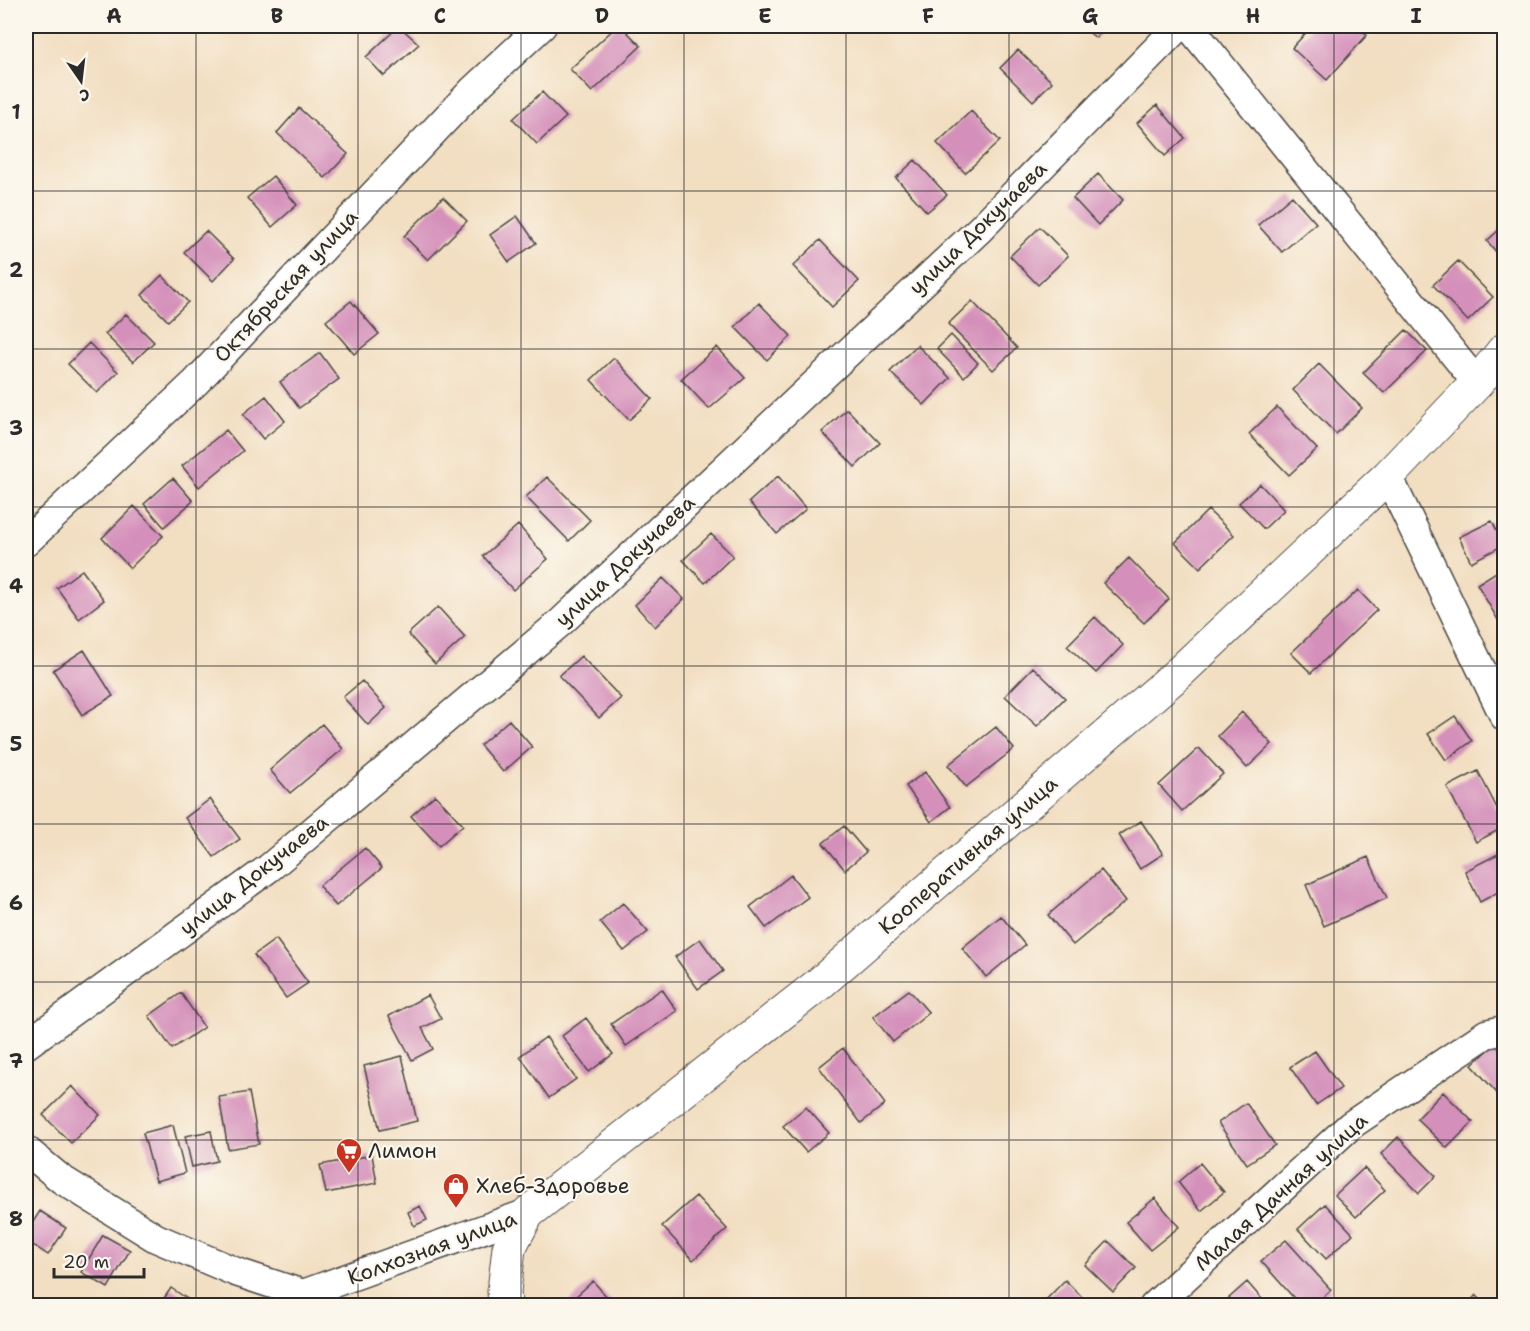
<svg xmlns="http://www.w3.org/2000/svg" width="1530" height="1331" font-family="'Shantell Sans',sans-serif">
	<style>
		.building { fill: #d48fba }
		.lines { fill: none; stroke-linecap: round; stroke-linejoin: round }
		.street-casing { stroke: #494642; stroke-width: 31 }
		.secondary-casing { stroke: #494642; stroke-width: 35 }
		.street { stroke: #fff; stroke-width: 28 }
		.secondary { stroke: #fff; stroke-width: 33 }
		.grid { fill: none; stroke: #2b2b2b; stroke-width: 1.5; stroke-opacity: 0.55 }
		.labels { text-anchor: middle; stroke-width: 4.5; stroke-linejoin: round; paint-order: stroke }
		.street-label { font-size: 21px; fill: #2b2b2b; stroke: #fbf7ec }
		.poi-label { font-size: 21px; fill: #2b2b2b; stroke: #fbf7ec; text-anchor: start }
		.neatline { fill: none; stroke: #2b2b2b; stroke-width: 2 }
		.grid-label { font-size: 20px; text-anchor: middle; font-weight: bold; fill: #2b2b2b }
	</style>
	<rect width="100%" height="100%" fill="#fbf7ec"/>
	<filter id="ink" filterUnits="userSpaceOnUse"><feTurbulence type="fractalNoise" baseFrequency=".0167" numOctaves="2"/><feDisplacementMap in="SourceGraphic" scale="12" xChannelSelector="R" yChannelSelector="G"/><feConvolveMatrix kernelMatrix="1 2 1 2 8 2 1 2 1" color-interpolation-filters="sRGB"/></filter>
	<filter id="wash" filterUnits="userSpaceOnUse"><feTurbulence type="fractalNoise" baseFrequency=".008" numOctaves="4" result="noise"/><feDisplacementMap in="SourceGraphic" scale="24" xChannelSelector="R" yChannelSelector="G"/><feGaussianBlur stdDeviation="1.35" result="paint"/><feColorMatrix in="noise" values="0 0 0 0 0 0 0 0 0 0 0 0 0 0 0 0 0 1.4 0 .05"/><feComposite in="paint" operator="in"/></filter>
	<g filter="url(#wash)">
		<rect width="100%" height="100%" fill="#f2dec1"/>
		<g id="blocks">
			<!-- building -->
			<path class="building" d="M399 26 419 44 384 76 366 57Z
				M617 26H621L641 46 592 92 570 69Z
				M1081 26H1106L1096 38Z
				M1312 26H1356L1367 35 1327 80 1292 48Z
				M1018 50 1052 82 1033 101 1000 68Z
				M542 92 566 117 537 144 513 119Z
				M1157 105 1185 138 1165 156 1137 123Z
				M299 108 348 154 325 178 277 133Z
				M971 111 1000 141 965 173 937 143Z
				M915 160 947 195 927 212 896 178Z
				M1098 174 1123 200 1098 225 1073 198Z
				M273 176 297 205 272 227 247 198Z
				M1292 196 1316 223 1282 252 1258 225Z
				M443 197 467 221 428 260 404 236Z
				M517 216 536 243 509 262 490 235Z
				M1504 225V261L1487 241Z
				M1040 227 1068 256 1038 285 1010 256Z
				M206 231 234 259 213 281 184 252Z
				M820 240 859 281 832 307 793 266Z
				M1458 261 1493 297 1468 321 1433 285Z
				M162 275 188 302 168 321 142 295Z
				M351 301 379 334 354 354 326 321Z
				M972 301 1017 348 993 370 948 324Z
				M759 303 791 336 767 360 735 327Z
				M126 314 154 342 133 362 105 334Z
				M1406 330 1427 351 1384 393 1363 373Z
				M951 335 978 363 964 377 937 349Z
				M89 343 118 372 97 393 68 364Z
				M917 345 950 378 924 405 890 372Z
				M717 347 745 378 709 409 681 379Z
				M320 353 339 379 299 408 280 382Z
				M614 358 652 399 629 420 591 380Z
				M1319 364 1362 408 1336 434 1293 390Z
				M266 396 285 421 263 439 243 414Z
				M1277 407 1317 449 1289 475 1249 434Z
				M847 409 880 443 855 467 822 432Z
				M226 430 243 451 199 487 182 466Z
				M778 476 806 509 777 534 749 502Z
				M547 477 590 520 569 541 526 497Z
				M173 478 193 501 164 527 144 504Z
				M1260 484 1284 510 1264 529 1239 503Z
				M134 506 163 536 130 568 102 538Z
				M1208 510 1234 535 1200 568 1175 543Z
				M1492 521 1504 545 1471 562 1459 537Z
				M518 525 548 559 513 590 483 556Z
				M711 534 733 556 705 583 683 560Z
				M1129 558 1169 599 1144 623 1103 583Z
				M1504 567V616L1498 620 1477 584Z
				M82 570 104 600 79 619 57 588Z
				M663 578 684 599 655 627 635 605Z
				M1358 590 1377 610 1311 673 1291 653Z
				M438 607 465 637 435 664 408 634Z
				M1095 617 1123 645 1096 673 1067 646Z
				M84 650 113 696 82 715 53 670Z
				M581 656 621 698 599 718 559 676Z
				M1033 667 1065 698 1037 726 1005 696Z
				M362 681 386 708 368 725 343 697Z
				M1242 712 1272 744 1247 768 1218 736Z
				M1455 716 1472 741 1446 760 1428 734Z
				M509 720 532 747 503 772 480 745Z
				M322 724 343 749 290 793 270 770Z
				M996 727 1014 749 966 787 948 765Z
				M1199 748 1223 774 1182 811 1159 785Z
				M1478 771 1504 822V827L1476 842 1447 787Z
				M925 772 950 807 931 822 906 786Z
				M435 795 463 825 439 846 411 816Z
				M210 799 240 839 214 857 185 818Z
				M1141 821 1163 854 1140 869 1119 835Z
				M844 826 866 852 845 870 823 843Z
				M365 848 382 868 336 906 319 886Z
				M1504 851V889L1480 902 1465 871Z
				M1368 857 1387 898 1324 926 1306 885Z
				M1101 870 1126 901 1073 945 1048 915Z
				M791 875 808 897 766 928 750 907Z
				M623 903 648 932 624 951 600 922Z
				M1001 916 1025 945 986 977 962 948Z
				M276 939 308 983 286 998 254 955Z
				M700 939 723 971 698 989 675 957Z
				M662 989 677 1011 626 1046 611 1024Z
				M909 990 929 1013 893 1042 873 1017Z
				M181 993 204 1027 172 1049 149 1016Z
				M428 995 441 1019 422 1028 433 1049 412 1060 389 1016Z
				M586 1018 613 1054 589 1072 562 1036Z
				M546 1037 576 1079 549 1098 520 1056Z
				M1495 1044 1504 1054V1101L1472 1065Z
				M843 1048 885 1104 861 1123 819 1067Z
				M1315 1051 1341 1088 1316 1105 1290 1067Z
				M402 1056 417 1121 380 1130 364 1066Z
				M72 1086 100 1115 71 1143 43 1115Z
				M249 1092 259 1144 228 1149 219 1097Z
				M1443 1092 1473 1122 1447 1148 1417 1119Z
				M1246 1103 1275 1145 1247 1164 1218 1123Z
				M806 1107 829 1133 806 1152 783 1126Z
				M173 1125 185 1173 156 1181 143 1133Z
				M211 1131 217 1161 192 1167 185 1136Z
				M1398 1137 1436 1176 1419 1193 1381 1154Z
				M372 1155 377 1183 326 1193 320 1165Z
				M1200 1163 1224 1192 1201 1211 1178 1182Z
				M1364 1168 1385 1190 1356 1217 1335 1195Z
				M696 1196 727 1229 693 1260 662 1226Z
				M1155 1198 1179 1227 1150 1250 1126 1222Z
				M1325 1204 1353 1234 1326 1259 1298 1229Z
				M420 1206 427 1220 414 1226 408 1212Z
				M40 1211 66 1228 48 1255 26 1240V1233Z
				M103 1235 130 1250 108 1288 81 1272Z
				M1286 1240 1331 1290 1313 1306H1301L1261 1261Z
				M1108 1241 1136 1268 1113 1292 1085 1265Z
				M1065 1280 1091 1306H1040Z
				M593 1281 615 1306H565Z
				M1247 1282 1268 1306H1220Z
				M171 1288 198 1306H159Z
				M1476 1295 1487 1306H1466Z"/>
		</g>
	</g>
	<g filter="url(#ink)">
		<use href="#blocks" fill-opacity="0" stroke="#494642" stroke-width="1.5"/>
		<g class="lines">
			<!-- street casing -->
			<g class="street-casing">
				<path id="street" d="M1189 26 1477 383
					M1388 476 1504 716
					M26 542 196 382 474 89 542 26
					M26 1045 269 868 561 622 980 229 1179 26
					M26 1150 61 1179 156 1238 236 1272 303 1294 528 1213
					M1154 1306 1351 1125 1486 1034 1504 1030"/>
			</g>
			<!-- secondary casing -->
			<g class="secondary-casing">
				<path id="secondary" d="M505 1306 504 1291 509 1248 528 1213 819 984 1181 671 1388 476 1477 383 1504 350"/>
			</g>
			<!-- street -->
			<use href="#street" class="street"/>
			<!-- secondary -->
			<use href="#secondary" class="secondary"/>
		</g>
	</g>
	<!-- grid -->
	<path class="grid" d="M196 26V1306M358 26V1306M521 26V1306M684 26V1306M846 26V1306M1009 26V1306M1172 26V1306M1334 26V1306M26 191H1504M26 349H1504M26 507H1504M26 666H1504M26 824H1504M26 982H1504M26 1140H1504"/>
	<!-- icons -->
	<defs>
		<g id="supermarket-pin" transform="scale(1.35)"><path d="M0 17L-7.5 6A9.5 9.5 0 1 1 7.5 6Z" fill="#c8321e" stroke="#fbf7ec"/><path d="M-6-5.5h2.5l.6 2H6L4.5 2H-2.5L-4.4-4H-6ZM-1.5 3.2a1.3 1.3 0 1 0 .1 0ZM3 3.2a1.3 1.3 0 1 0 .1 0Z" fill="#fff"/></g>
		<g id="shop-pin" transform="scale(1.35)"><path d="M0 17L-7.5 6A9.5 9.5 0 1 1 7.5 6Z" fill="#c8321e" stroke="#fbf7ec"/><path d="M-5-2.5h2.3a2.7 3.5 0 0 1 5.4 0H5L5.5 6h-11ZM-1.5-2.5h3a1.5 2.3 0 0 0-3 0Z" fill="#fff"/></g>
	</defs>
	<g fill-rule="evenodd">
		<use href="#supermarket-pin" x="349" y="1151"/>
		<use href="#shop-pin" x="456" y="1186"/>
	</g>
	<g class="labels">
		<!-- street labels -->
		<g class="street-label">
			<text transform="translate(978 228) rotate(-44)" y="7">улица Докучаева</text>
			<text transform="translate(286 286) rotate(-47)" y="7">Октябрьская улица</text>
			<text transform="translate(625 561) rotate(-43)" y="7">улица Докучаева</text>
			<text transform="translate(968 855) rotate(-41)" y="7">Кооперативная улица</text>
			<text transform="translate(254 875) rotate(-38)" y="7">улица Докучаева</text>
			<text transform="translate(1281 1192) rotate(-42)" y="7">Малая Дачная улица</text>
			<text transform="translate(432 1248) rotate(-20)" y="7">Колхозная улица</text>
		</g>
		<!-- poi labels -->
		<g class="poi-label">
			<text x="368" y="1158">Лимон</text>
			<text x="476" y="1193">Хлеб-Здоровье</text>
		</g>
	</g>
	<!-- margin -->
	<rect width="1530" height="1331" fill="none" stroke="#fbf7ec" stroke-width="66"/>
	<!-- north arrow -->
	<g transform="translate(81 81) rotate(166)" stroke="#fbf7ec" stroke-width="4.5" paint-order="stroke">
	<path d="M0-4.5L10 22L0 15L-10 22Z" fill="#2b2b2b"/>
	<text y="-9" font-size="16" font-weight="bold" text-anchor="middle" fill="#2b2b2b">С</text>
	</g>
	<!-- scale -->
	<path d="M54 1268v9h90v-9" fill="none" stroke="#2b2b2b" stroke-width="3"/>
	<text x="63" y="1268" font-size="18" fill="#2b2b2b" stroke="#fbf7ec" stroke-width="4.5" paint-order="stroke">20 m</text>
	<rect x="33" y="33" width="1464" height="1265" class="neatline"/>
	<g class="grid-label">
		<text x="114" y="23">A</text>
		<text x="277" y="23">B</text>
		<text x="440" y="23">C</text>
		<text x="602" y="23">D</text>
		<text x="765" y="23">E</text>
		<text x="928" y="23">F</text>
		<text x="1090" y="23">G</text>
		<text x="1253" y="23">H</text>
		<text x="1416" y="23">I</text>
		<text x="16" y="119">1</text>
		<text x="16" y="277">2</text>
		<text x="16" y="435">3</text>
		<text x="16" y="593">4</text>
		<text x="16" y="751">5</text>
		<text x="16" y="910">6</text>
		<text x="16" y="1068">7</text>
		<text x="16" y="1226">8</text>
	</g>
</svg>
